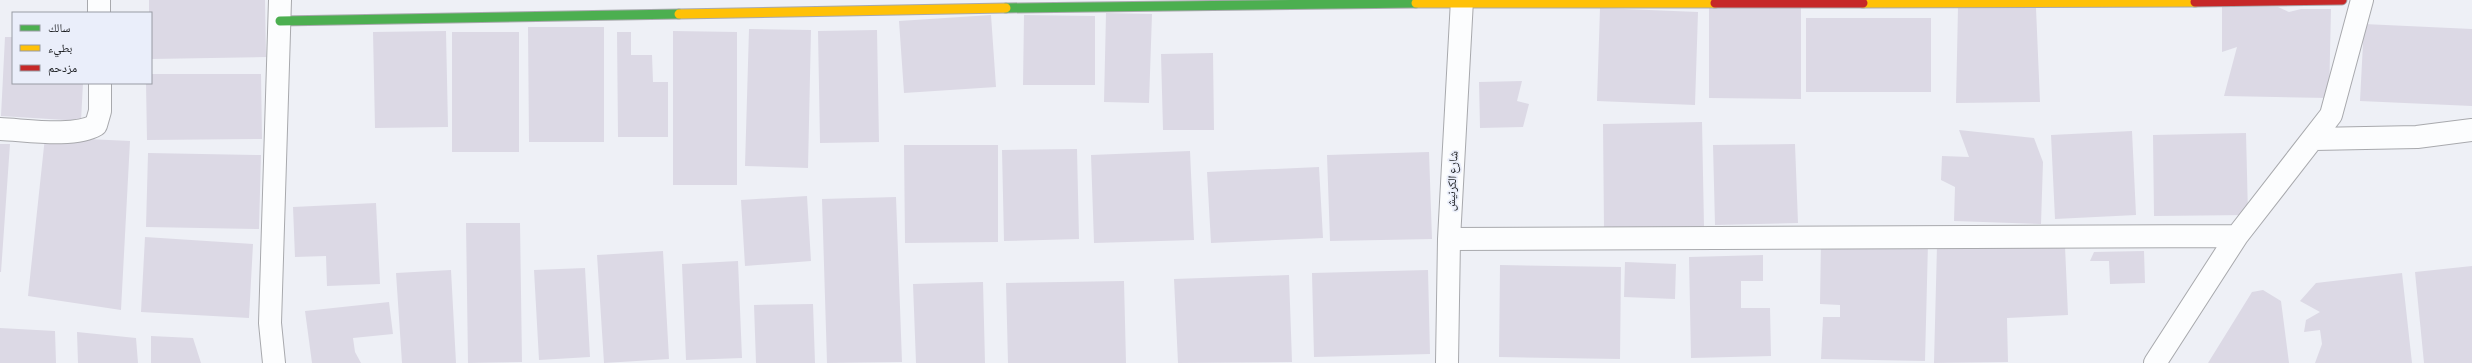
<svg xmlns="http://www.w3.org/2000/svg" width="2472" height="363" font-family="'Sofia Sans Condensed','Noto Naskh Arabic',sans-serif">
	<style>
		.building { fill: #dcd9e5 }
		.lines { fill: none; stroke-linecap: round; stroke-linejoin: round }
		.street-casing { stroke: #a8a9ad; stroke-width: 24 }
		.fast-casing { stroke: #a8a9ad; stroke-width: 11 }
		.slow-casing { stroke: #a8a9ad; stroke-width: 11 }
		.jam-casing { stroke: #a8a9ad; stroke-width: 11 }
		.street { stroke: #fcfdfe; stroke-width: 22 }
		.fast { stroke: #4caf50; stroke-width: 9 }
		.slow { stroke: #ffc107; stroke-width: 9 }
		.jam { stroke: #c62828; stroke-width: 9 }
		.labels { text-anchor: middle; stroke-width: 3.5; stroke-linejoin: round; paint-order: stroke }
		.street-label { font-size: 12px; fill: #1c1e22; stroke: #eaeefa }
	</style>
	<rect width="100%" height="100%" fill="#eef0f6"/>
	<!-- building -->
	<path class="building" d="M149 0H265L266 57 151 59V13H149Z
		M1709 7H1801V99L1709 98Z
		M1958 7 2036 8 2040 102 1956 103Z
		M2222 7H2278L2289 12 2301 9H2331L2329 98 2224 96 2237 47 2222 52Z
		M1600 8 1698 12 1695 105 1597 101Z
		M1106 13 1152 14 1149 103 1104 102Z
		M991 15 996 87 904 93 899 21Z
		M1024 15 1095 16V85H1023Z
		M1806 18H1931V92H1806Z
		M2364 24 2472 29V106L2360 101Z
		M528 27H604V142H529Z
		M749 29 811 30 808 168 745 166Z
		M877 30 879 142 820 143 818 31Z
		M446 31 448 127 375 128 373 32Z
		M673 31 737 32V185H673Z
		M452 32H519V152H452Z
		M617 32H631V55H652L653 82H668V137H618Z
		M5 37H13V83H83L81 121 1 116Z
		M1213 53 1214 130H1163L1161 54Z
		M151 74H261L262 139 147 140 146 83H151Z
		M1522 81 1517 101 1529 104 1523 127 1480 128 1479 82Z
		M1702 122 1704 227 1604 229 1603 124Z
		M1959 130 2034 138 2043 162 2041 224 1954 221 1955 187 1941 180 1942 156 1969 157Z
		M2132 131 2136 215 2055 219 2051 135Z
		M2246 133 2248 215 2154 216 2153 135Z
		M45 137 130 141 121 310 28 296Z
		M0 144H10L1 272H0Z
		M1795 144 1798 223 1715 225 1713 145Z
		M904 145H998V242L905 243Z
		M1077 149 1079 239 1004 241 1002 150Z
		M1190 151 1194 240 1094 243 1091 155Z
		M1429 152 1432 239 1330 241 1327 155Z
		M148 153 261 155 259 229 146 227Z
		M1319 167 1323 238 1211 243 1207 172Z
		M807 196 811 261 745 266 741 200Z
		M896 197 902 362 827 363 822 199Z
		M376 203 380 284 327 286 326 256 295 257 293 207Z
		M466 223H520L522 362 468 363Z
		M145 237 253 244 249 318 141 312Z
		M1821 241 1928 243 1925 361 1821 359 1823 317H1840V305L1820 304Z
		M1937 245 2065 246 2068 315 2007 318 2008 362 1934 363Z
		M663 251 669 359 604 363 597 255Z
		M2144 251 2145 283 2110 284 2109 261H2090L2094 252Z
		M1763 255V281H1741V308H1770L1771 356 1691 358 1689 257Z
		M738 261 742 358 686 360 682 264Z
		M1625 262 1676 264 1675 299 1624 297Z
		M1500 265 1621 267 1620 359 1499 357Z
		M2472 266V363H2424L2415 272Z
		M585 268 590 357 539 360 534 270Z
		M451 270 456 363H402L396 273Z
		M1428 270 1430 354 1314 357 1312 273Z
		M2402 273 2412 363H2315L2322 344 2320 330 2304 332 2306 320 2320 312 2300 301 2316 283Z
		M1289 275 1292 362 1178 363 1174 279Z
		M1124 281 1126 363H1008L1006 283Z
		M983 282 985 363H916L913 284Z
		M2263 290 2281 301 2289 363H2208L2252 292Z
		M389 302 393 334 353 338 355 352 361 363H312L305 311Z
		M813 304 815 363H756L754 305Z
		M0 328 55 331 56 363H0Z
		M77 332 136 338 138 363H78Z
		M151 336 193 338 201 363H151Z"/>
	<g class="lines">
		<!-- street casing -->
		<g class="street-casing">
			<path id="street" d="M99 0V13
				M0 129C26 130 74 138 96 125L100 111V83
				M2314 139 2417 137 2472 130
				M1449 239 2237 236
				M274 363 270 323 280 0
				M1447 363 1449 239 1462 0
				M2155 363 2237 236 2331 115 2362 0"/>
		</g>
		<!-- fast casing -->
		<g class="fast-casing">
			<path id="fast" d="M1006 8 1416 3
				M280 21 679 14"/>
		</g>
		<!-- slow casing -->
		<g class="slow-casing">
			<path id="slow" d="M1416 3H1715
				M1863 3 2195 2
				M679 14 1006 8"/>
		</g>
		<!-- jam casing -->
		<g class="jam-casing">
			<path id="jam" d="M2195 2 2342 0
				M1715 3H1863"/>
		</g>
		<!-- street -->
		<use href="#street" class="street"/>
		<!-- fast -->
		<use href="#fast" class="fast"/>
		<!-- slow -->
		<use href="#slow" class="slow"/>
		<!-- jam -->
		<use href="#jam" class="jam"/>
	</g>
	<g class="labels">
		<!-- street labels -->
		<g class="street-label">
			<text transform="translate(1452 181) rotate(-87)" y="4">شارع الكرنيش</text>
		</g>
	</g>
	<!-- legend -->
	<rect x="12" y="12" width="140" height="72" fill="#eaeefa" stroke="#989ba4"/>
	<rect x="20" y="25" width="20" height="6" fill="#4caf50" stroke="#989ba4"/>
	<text x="48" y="32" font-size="12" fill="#1c1e22">سالك</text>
	<rect x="20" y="45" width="20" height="6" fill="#ffc107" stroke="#989ba4"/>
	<text x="48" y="52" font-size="12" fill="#1c1e22">بطيء</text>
	<rect x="20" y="65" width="20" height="6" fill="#c62828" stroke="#989ba4"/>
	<text x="48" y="72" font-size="12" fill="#1c1e22">مزدحم</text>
</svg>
